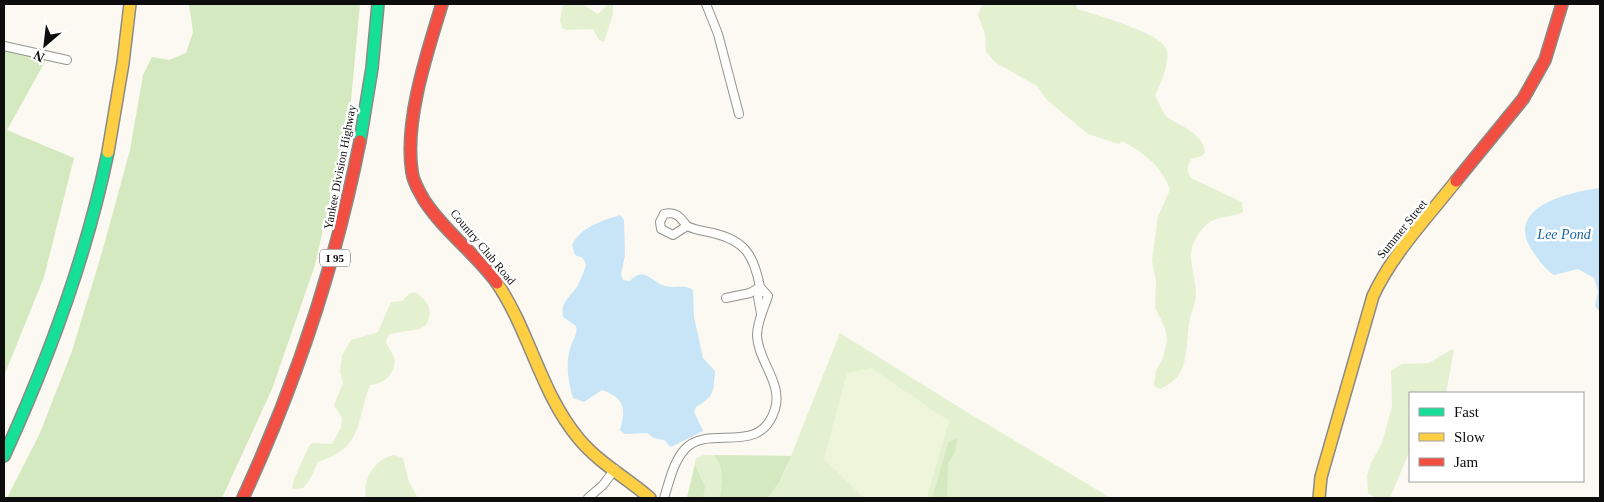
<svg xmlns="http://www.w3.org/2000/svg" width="1604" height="502" font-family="'Times New Roman',serif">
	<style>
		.green { fill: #e4f1d1 }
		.forest { fill: #d4e9bf }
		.pitch { fill: #eef5db }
		.water { fill: #c7e5f6 }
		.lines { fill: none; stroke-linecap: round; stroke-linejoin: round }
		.street-casing { stroke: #949390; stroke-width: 10 }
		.fast-casing { stroke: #8b8a87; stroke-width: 14 }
		.slow-casing { stroke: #8b8a87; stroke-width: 14 }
		.jam-casing { stroke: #8b8a87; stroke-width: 14 }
		.street { stroke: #fefefd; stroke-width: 8 }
		.fast { stroke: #16e098; stroke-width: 11 }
		.slow { stroke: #ffcf43; stroke-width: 11 }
		.jam { stroke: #f24e42; stroke-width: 11 }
		.labels { text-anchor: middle; stroke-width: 5; stroke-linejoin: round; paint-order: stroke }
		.shield { fill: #fff; stroke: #565656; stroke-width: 1 }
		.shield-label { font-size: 11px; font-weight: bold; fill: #0d0d0d }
		.street-label { font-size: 12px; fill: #0d0d0d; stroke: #fff }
		.water-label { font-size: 14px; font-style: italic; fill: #1363a3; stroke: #fff }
	</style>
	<rect width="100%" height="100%" fill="#fbf9f2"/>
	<!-- green -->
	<path class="green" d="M563 4H582L598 14 608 4 613 5V14L604 42 599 40 593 29 566 30 562 28 560 21Z
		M985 4H1076L1077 9C1093 14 1166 34 1167 51 1169 65 1161 83 1155 96 1159 102 1162 112 1167 117 1180 126 1203 133 1205 152L1202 156 1191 159C1187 167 1186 171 1191 178L1242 202 1243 212C1236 217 1215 215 1205 226 1181 251 1195 267 1196 294 1196 304 1190 314 1189 324 1185 351 1190 377 1160 389L1154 386 1156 371 1163 358 1167 341 1165 328 1155 307 1156 281 1152 261 1158 216 1170 190C1162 166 1144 153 1122 141L1119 144 1088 134 1047 100 1037 86 996 63 986 52 985 34 978 15 981 7Z
		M415 292C428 300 434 311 426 325L420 329 389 334 386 341C387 347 391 350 393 355 400 371 383 385 370 385 355 424 364 447 318 462L309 481 303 488 292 489 294 479 309 446 312 443 332 444 341 427 342 418 334 405 343 383 340 372 342 355 351 340 378 332 391 302 402 301 409 294Z
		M840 333 970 414 1111 498H687L696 458 704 455 791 456Z
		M1452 349 1454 350 1446 393H1410V450L1390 498H1375L1368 493 1367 475 1371 463 1382 443 1392 406 1391 370 1402 364 1429 363Z
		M394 455 403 458 409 482 418 498H366C362 479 376 458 394 455Z"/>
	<!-- forest -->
	<path class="forest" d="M189 4H360L350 111 315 265 272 389 222 498H7L40 433 72 351 103 249 130 150 143 75 152 57 169 60 186 53 193 32Z
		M4 50 47 58 7 130 74 158 44 277 4 376Z
		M957 439 955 452 948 464 947 498H932L948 443 952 440Z
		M714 455 791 456 779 482 768 498H720C722 482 725 468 714 455Z
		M695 465 705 487 703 498H687Z"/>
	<!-- pitch -->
	<path class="pitch" d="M871 368 949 421 927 498H864L824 459 847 373Z"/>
	<!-- water -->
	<path class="water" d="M1600 188V312L1595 306 1598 291 1594 278 1578 269 1554 275C1544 268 1538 259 1531 249 1505 206 1571 192 1600 188Z
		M620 215 624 220 625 255 621 274 623 280 630 281C645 265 650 282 665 286 675 289 683 284 693 290L694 317 703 358 715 371C713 393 715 395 696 407L694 412 703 431 671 447 664 440 654 438 647 433 625 434 620 430C626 409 625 398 602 390L584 402 573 398C568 382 565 362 571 346 573 338 578 335 576 326L563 317C560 301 571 297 578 285 581 278 584 272 586 265L583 258 575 255 572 245C581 227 601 221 620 215Z"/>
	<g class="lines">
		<!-- street casing -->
		<g class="street-casing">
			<path id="street" d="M706 4 718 34 739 114
				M4 46 67 60
				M687 226C680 217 676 211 664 214L660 222 661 229 673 235 687 226C695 230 704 231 713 233 746 241 754 256 760 287L750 293 726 298
				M588 498 603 485 615 469
				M664 498C669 483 673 462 685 449 709 423 760 458 775 409 783 383 758 361 757 336 757 321 764 309 768 296L760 287 758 297 761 314"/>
		</g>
		<!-- fast casing -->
		<g class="fast-casing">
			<path id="fast" d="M360 141 372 68 378 4
				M4 456C49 358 86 258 108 152"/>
		</g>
		<!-- slow casing -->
		<g class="slow-casing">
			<path id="slow" d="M108 152 123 63 130 4
				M497 283C530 332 541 394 579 439 599 463 627 478 650 498
				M1319 498 1321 477 1373 296C1393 253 1427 218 1456 181"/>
		</g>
		<!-- jam casing -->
		<g class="jam-casing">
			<path id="jam" d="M442 4C427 53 404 121 412 172 413 182 419 191 424 200 444 231 475 253 497 283
				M1456 181 1523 99 1545 60 1562 4
				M243 498C297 381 335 267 360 141"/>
		</g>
		<!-- street -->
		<use href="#street" class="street"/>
		<!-- fast -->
		<use href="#fast" class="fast"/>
		<!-- slow -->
		<use href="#slow" class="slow"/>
		<!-- jam -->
		<use href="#jam" class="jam"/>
	</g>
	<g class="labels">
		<!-- shield labels -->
		<rect class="shield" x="320" y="249.5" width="30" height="17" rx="4"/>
		<g class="shield-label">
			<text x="335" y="262">I 95</text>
		</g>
		<!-- street labels -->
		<g class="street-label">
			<text transform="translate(340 167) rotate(-79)" y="4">Yankee Division Highway</text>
			<text transform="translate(1402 229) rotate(-51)" y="4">Summer Street</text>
			<text transform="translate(483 247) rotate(50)" y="4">Country Club Road</text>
		</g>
		<!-- water labels -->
		<g class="water-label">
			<text x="1564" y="239">Lee Pond</text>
		</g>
	</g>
	<!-- border -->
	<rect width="1604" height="502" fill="none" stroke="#0d0d0d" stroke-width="10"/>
	<!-- legend -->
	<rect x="1409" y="392" width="175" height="90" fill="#ffffff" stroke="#9e9e9e"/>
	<rect x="1419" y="408" width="25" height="8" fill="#16e098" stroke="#9e9e9e"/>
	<text x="1454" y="417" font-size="15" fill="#0d0d0d">Fast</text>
	<rect x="1419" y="433" width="25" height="8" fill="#ffcf43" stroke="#9e9e9e"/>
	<text x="1454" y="442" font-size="15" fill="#0d0d0d">Slow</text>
	<rect x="1419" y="458" width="25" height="8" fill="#f24e42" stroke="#9e9e9e"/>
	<text x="1454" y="467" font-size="15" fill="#0d0d0d">Jam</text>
	<!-- north arrow -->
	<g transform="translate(45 45) rotate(208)" stroke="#ffffff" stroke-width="4" paint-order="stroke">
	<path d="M0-4L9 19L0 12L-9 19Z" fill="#0d0d0d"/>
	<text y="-8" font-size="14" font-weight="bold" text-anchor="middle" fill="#0d0d0d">N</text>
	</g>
</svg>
